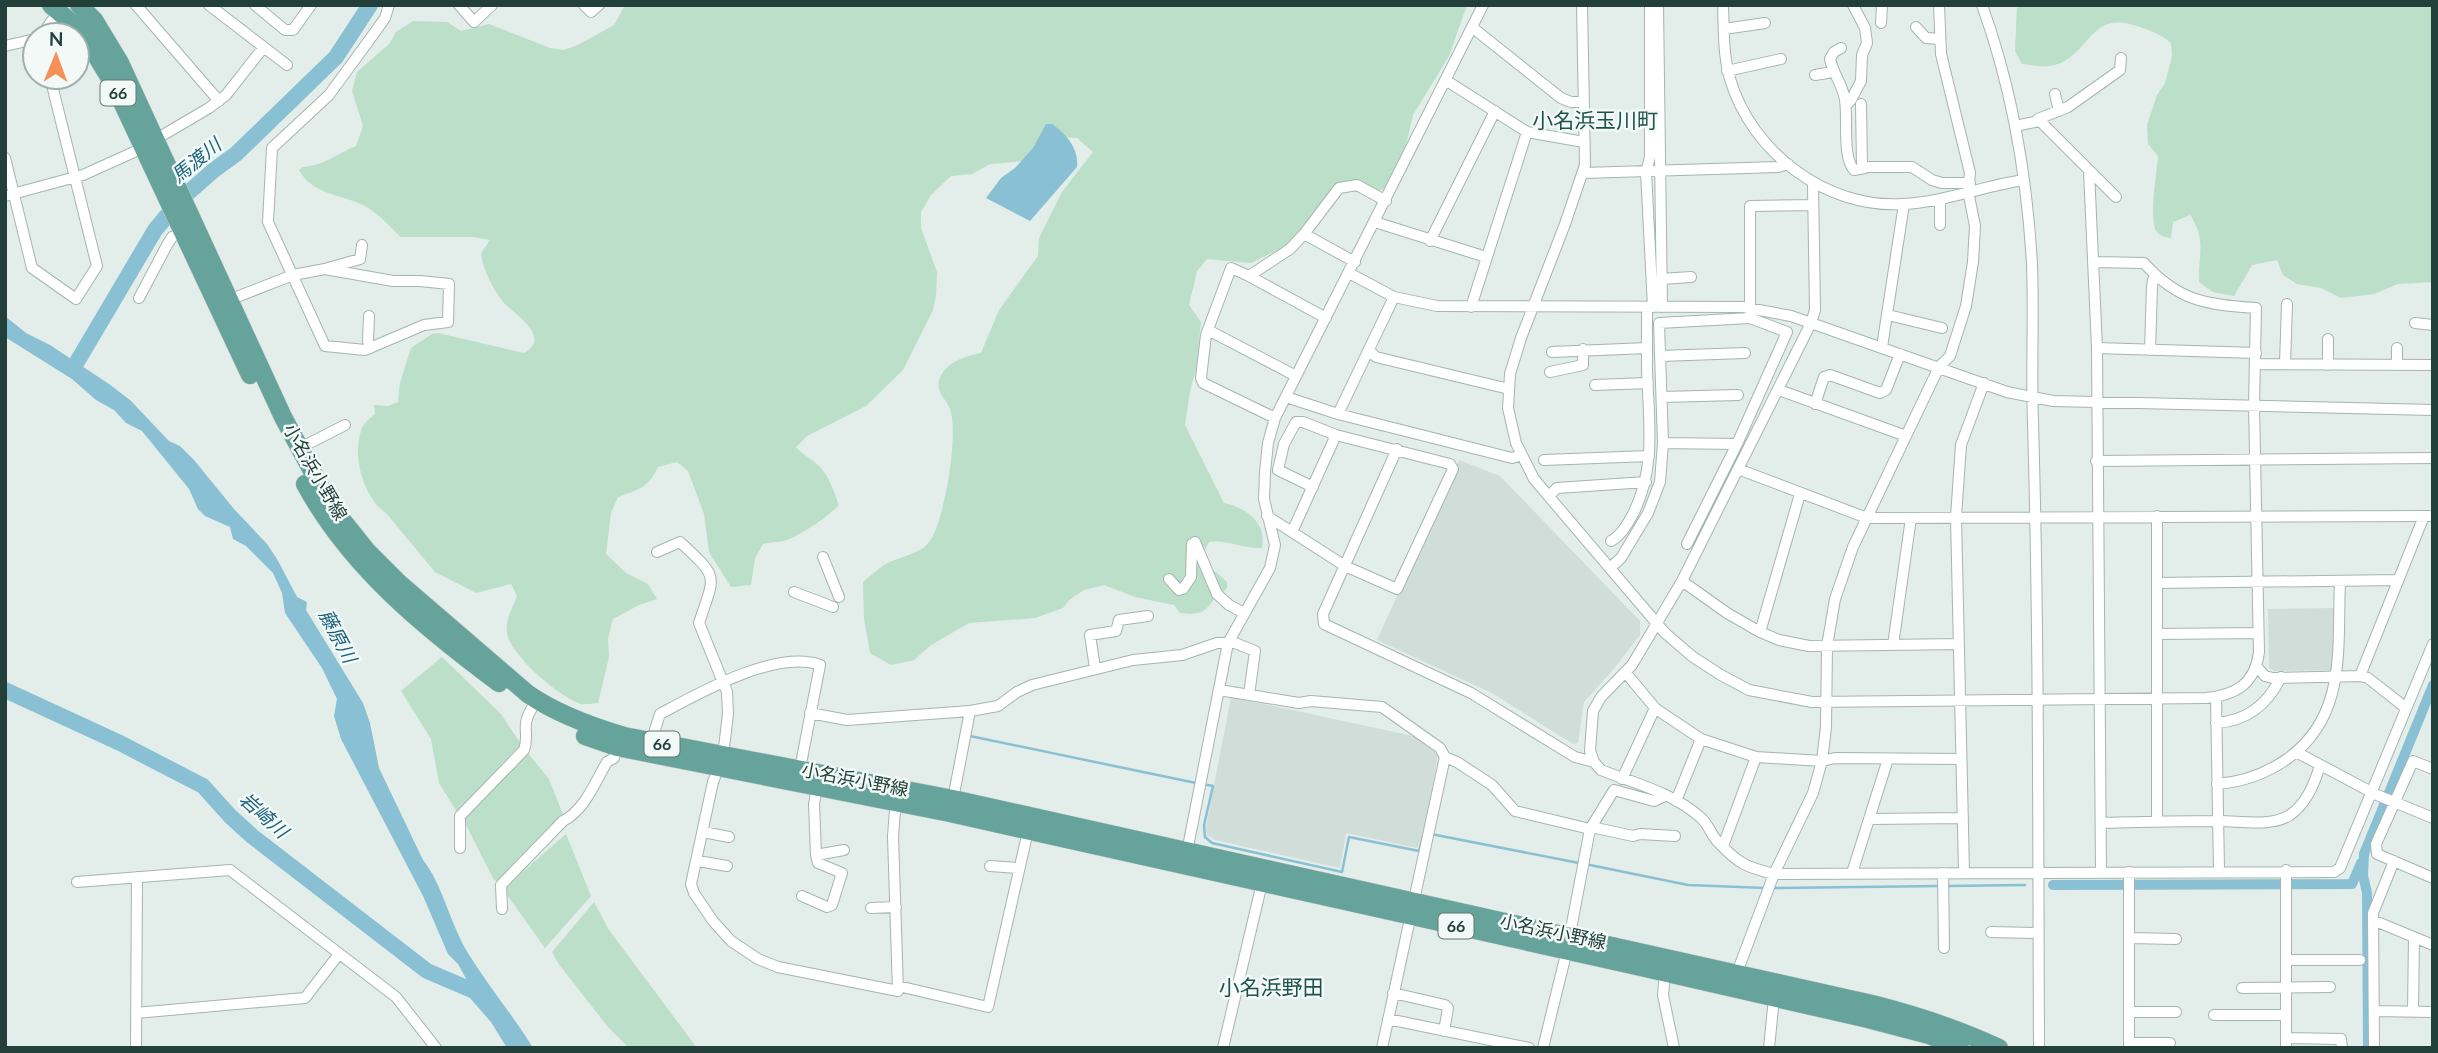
<svg xmlns="http://www.w3.org/2000/svg" width="2438" height="1053" font-family="Lato,'Noto Sans JP',sans-serif">
	<style>
		.built { fill: #d1ddd9 }
		.green { fill: #bbdfc8 }
		.water { fill: #89c0d4 }
		.lines { fill: none; stroke-linecap: round; stroke-linejoin: round }
		.stream { stroke: #89c0d4; stroke-width: 2.5 }
		.canal { stroke: #89c0d4; stroke-width: 10 }
		.river { stroke: #89c0d4; stroke-width: 16 }
		.street-casing { stroke: #a5b5b1; stroke-width: 12 }
		.primary-casing { stroke: #c1c9c8; stroke-width: 19 }
		.street { stroke: #fff; stroke-width: 10 }
		.primary { stroke: #66a49b; stroke-width: 18 }
		.labels { text-anchor: middle; stroke-width: 5; stroke-linejoin: round; paint-order: stroke }
		.shield { fill: #f3f9f7; stroke: #617773; stroke-width: 2 }
		.shield-label { font-size: 16px; font-weight: bold; fill: #223f3a }
		.street-label { font-size: 18px; fill: #223f3a; stroke: #f3f9f7 }
		.water-label { font-size: 19px; font-style: italic; fill: #19617d; stroke: #f3f9f7 }
		.quarter-label { font-size: 21px; fill: #1d524b; stroke: #f3f9f7 }
	</style>
	<rect width="100%" height="100%" fill="#e3ede9"/>
	<!-- built -->
	<path class="built" d="M1459 460 1500 476 1640 621V635L1612 671 1584 702 1578 743 1573 744 1492 693 1377 640Z
		M2335 608 2333 670 2274 671 2269 668 2268 609Z
		M1231 697 1413 736 1438 755 1425 829 1417 848 1346 833 1340 868 1215 840 1207 835 1206 827Z"/>
	<!-- green -->
	<path class="green" d="M625 5H1467L1449 56 1413 115 1402 162 1387 187 1378 191 1345 182 1294 242 1251 263 1207 259 1197 271 1189 305 1201 322 1196 369 1190 391 1185 425 1224 503C1247 508 1267 523 1262 548 1243 549 1227 539 1209 542L1203 554 1206 567 1216 572 1227 582V588C1223 593 1217 595 1214 599 1204 614 1198 615 1180 613L1174 605 1135 597 1104 585 1084 590 1069 600 1063 608 1035 618 969 623 931 645 914 660 891 665 870 653 864 618 863 582C870 576 877 570 884 565 901 555 924 555 933 536 945 512 959 434 950 409 946 398 936 394 939 381 944 362 966 356 981 353L999 310 1038 256 1039 238 1062 192 1093 152 1077 138 1056 137 1026 161 990 164 972 174 951 176 931 195 921 212V228L937 272 936 296 933 310 903 370 866 406 807 436 796 447C803 455 810 458 818 465 829 475 834 492 839 505 829 516 806 531 792 538 784 542 772 542 763 544L755 558 751 585 731 587 709 552 704 514 688 471 677 462 658 467C649 487 638 490 618 497L611 513 606 554 626 573 648 584 657 599 639 605 613 619 608 638 609 657 598 703C593 703 586 705 581 704 560 698 510 655 507 633 505 620 513 607 517 596L511 584 476 593 435 572 386 513C364 498 352 457 361 431 363 424 369 419 375 414L374 405 388 406 398 402 400 383 411 348 432 334 438 333 524 353C552 337 516 315 504 303 494 291 483 270 481 254L490 240 474 237H401C390 227 380 215 367 207 344 194 313 196 299 170L303 167C326 165 336 154 356 146L363 126 352 91 357 72 389 44 396 32 413 21 447 22 461 31 489 24 550 48 563 50 578 45 614 25Z
		M2017 5H2433V282L2398 284 2374 294 2341 298 2321 288 2297 284 2283 275 2277 260 2252 265 2234 296 2213 292 2199 282C2198 255 2207 240 2190 215L2173 222 2171 238C2165 237 2160 236 2156 231 2149 218 2157 172 2158 156L2148 144 2147 125 2157 95 2165 83 2172 57 2171 43C2161 34 2149 30 2137 26 2089 10 2091 54 2055 65 2046 68 2032 65 2022 64L2015 51Z
		M442 657 501 714 521 744 457 812 439 783 431 739 401 691Z
		M527 752 549 779 564 817 502 883 494 880 463 819Z
		M566 834 591 896 545 948 505 892V887Z
		M594 902 609 930 697 1048H629L608 1027 558 963 552 952Z"/>
	<!-- water -->
	<path class="water" d="M1046 124H1052C1066 134 1079 148 1077 167L1030 221 986 198 1001 178 1015 168 1033 148Z
		M5 316 26 333 50 345 109 384 130 400 169 441 180 446 194 460 234 509 267 544 277 559 297 597 307 602 306 610 363 703 370 723 379 768 423 860C442 883 451 926 468 953 488 986 513 1015 533 1048H507L491 1022 470 998 469 984 458 964 448 954 423 896 341 739 334 716 337 699 322 668 285 613 282 593 273 573 246 546 233 539 230 527 205 516 198 509 189 489 142 431 126 423 114 410 96 400 72 379 5 337Z"/>
	<g class="lines">
		<!-- stream -->
		<path class="stream" d="M970 736 1196 783
			M1202 784 1213 786 1204 825 1205 837 1212 843 1342 872 1349 837 1419 851 1424 833
			M1431 834 1579 863
			M1585 864 1688 885 1765 888
			M1947 886 2025 885
			M1772 888 1940 886"/>
		<!-- canal -->
		<path class="canal" d="M2053 885 2352 884 2361 863
			M2368 1048 2367 893 2363 875 2364 854 2433 685"/>
		<!-- river -->
		<path class="river" d="M74 367 155 230 181 199 214 170 236 154 336 57 370 5
			M5 690 120 743 203 786 230 816 252 836 427 971 481 994"/>
		<!-- street casing -->
		<g class="street-casing">
			<path id="street" d="M136 5 219 101
				M209 5 287 65
				M255 5 285 30H293L311 5
				M459 5 474 22 492 5
				M584 5 591 12 599 5
				M1582 5 1585 165 1565 224 1521 338 1510 374 1508 408 1516 443 1534 479 1665 633 1693 657 1721 675 1749 690 1812 702 2206 698C2236 695 2255 684 2259 652L2254 405 2256 308C2207 305 2178 301 2144 263L2095 262
				M1650 5V157L1646 172 1653 307
				M1658 5 1662 307
				M1723 5C1724 30 1723 55 1730 79 1752 153 1827 209 1903 204 1944 202 1983 186 2024 180
				M1982 5C2012 88 2027 177 2032 264 2034 317 2031 370 2033 423 2039 631 2038 840 2039 1048
				M1881 23 1882 5
				M1916 27 1926 38 1940 39
				M1473 28 1561 98 1571 102H1584
				M1724 29 1765 23
				M42 35 60 9
				M5 46 35 39
				M1841 48 1834 52 1830 59C1833 74 1843 85 1845 100 1848 117 1842 157 1854 170L1865 168
				M1727 71 1781 59
				M1815 75 1833 72
				M1447 81 1527 132 1584 142
				M2055 94 2059 111
				M1861 104 1862 167H1912L1932 180 1942 183H1970
				M1846 105 1851 100 1861 81 1862 55 1867 43 1865 28 1853 5
				M2015 126 2040 121
				M5 158 32 268 76 299 97 266 50 77
				M2089 171 2097 348 2101 872
				M1583 173 1778 167 1788 164
				M1813 185 1815 310 1811 323 1682 581 1632 665 1601 697 1593 711 1590 751 1594 762 1601 770C1634 783 1673 793 1700 817 1709 824 1711 836 1719 843 1739 864 1746 867 1774 874L2334 872 2340 868 2433 644
				M5 196 83 175 134 152 209 108 226 95 263 48
				M2116 197 2038 119 2068 107 2120 70 2121 58
				M1375 222 1486 257
				M1940 225V199
				M1304 234 1355 262
				M1430 241 1495 111
				M328 268 360 259 362 245
				M1349 273 1394 297 1437 306 1743 307 1791 316 2007 392 2053 401 2433 410
				M1249 276 1231 268 1206 335 1201 378 1203 383 1275 418
				M1661 279 1691 277
				M139 298 167 245 172 237 183 232
				M229 300 293 275 325 269 393 281H420L449 284 448 322 424 325 365 350 325 346 268 222 272 148 329 95 378 28 385 18 389 5
				M1471 307 1527 132
				M1888 315 1942 328
				M369 316 368 341 370 348
				M1326 318 1249 276 1290 249 1304 234 1339 188 1357 185 1386 201
				M2415 323 2433 325
				M1208 330 1296 376
				M1882 347 1904 204
				M2097 348 2256 353
				M2150 350 2152 287 2153 280 2156 276
				M1370 351 1376 357 1509 389
				M1552 352 1647 348
				M1660 356 1745 353
				M2255 364 2433 365
				M2285 364 2287 304
				M2328 365V339
				M2397 365V348
				M1550 372 1583 365V349
				M1595 385 1648 383
				M1779 390 1906 436
				M1286 397 1338 414 1512 458 1522 455
				M1662 397 1738 395
				M1815 404 1824 377 1830 375 1880 393 1886 390 1900 354
				M1338 414 1394 297
				M1663 443 1737 444
				M298 449 345 425
				M1397 449 1323 614 1324 624 1471 693 1575 757 1594 762
				M1544 460 1649 456
				M2096 461 2433 458
				M1738 469 1867 518 2433 516
				M1549 496 1557 488 1646 482
				M1267 516 1345 566 1397 589 1453 469 1450 464 1336 435 1303 422H1296L1284 444 1278 470 1313 487
				M2157 516V822
				M1292 532 1336 435
				M1611 541C1622 535 1628 523 1634 512 1657 464 1648 418 1647 367 1647 347 1647 327 1647 307
				M1687 544 1737 444 1787 332 1750 318
				M657 552 680 542C720 579 715 574 699 623L727 692 728 714 723 756 713 782 691 884 694 893 713 921 731 941 758 959 778 967 898 991 893 836 896 797
				M823 557 839 597
				M1610 568 1621 558 1648 513 1660 482 1663 443 1659 323 1750 318V206L1813 205
				M1169 579 1179 590 1183 589 1191 577 1192 544 1195 542 1217 594 1229 605 1244 613
				M1682 581 1727 613 1760 632 1779 640 1809 646 1959 644
				M2157 583 2398 580
				M794 592 833 607
				M1760 632 1800 494
				M2157 634 2258 633
				M1893 645 1911 518
				M2257 667 2265 676 2273 678 2360 676 2424 516
				M1095 668 1090 635 1116 631 1119 620 1148 616
				M1625 672 1656 709 1701 739 1756 757 1822 761 1835 758 1961 759
				M2360 676 2368 678 2406 708
				M1219 690 1299 703 1311 701 1382 707 1440 748 1445 757 1382 1048
				M2216 697 2219 871
				M810 713 847 720 970 711 998 706 1017 692 1032 685 1133 660 1182 655 1217 643H1235L1255 651 1249 695
				M2216 723C2247 721 2268 704 2281 677
				M651 742 660 714C699 693 776 649 820 665L800 769
				M2296 752 2377 795 2433 818
				M1445 757 1457 762 1492 785 1515 811 1590 829 1567 950 1543 1048
				M2433 769 2413 761 2376 844 2377 854 2433 878
				M1622 779 1655 708
				M2217 784C2243 782 2267 773 2287 759 2348 716 2337 646 2340 581
				M953 799 970 711
				M1676 801 1701 739
				M1870 819 1963 818
				M2101 823C2139 822 2177 821 2215 821 2237 820 2270 828 2290 815 2306 804 2315 783 2320 765
				M1590 829 1614 790 1654 801 1665 796
				M1590 829 1596 828 1633 836 1640 834 1675 836
				M703 832 729 837
				M1723 846 1756 757
				M460 848V816L524 750C530 733 520 727 532 708
				M816 855 844 850
				M1186 857 1228 643 1270 568 1275 545 1264 499 1265 472 1268 443 1275 418 1483 5
				M698 861 727 866
				M990 866 1019 868
				M2286 870V1048
				M1964 872 1956 517 1961 445 1984 383
				M1852 873 1888 759
				M1943 873 1944 948
				M77 882 230 870 396 997 436 1048
				M802 896 827 907 832 905 842 873 818 863 816 855 814 804 817 787
				M871 908 896 907
				M502 909 501 885 563 821C585 810 595 782 607 762L614 758 617 747
				M2373 923H2380L2433 945
				M1991 932 2038 933
				M2129 938 2176 939
				M2286 960H2360
				M1665 972 1663 995 1674 1048
				M1735 978 1774 874 1813 793 1822 761 1826 727 1827 646 1835 599 1853 547 1939 367 1950 356 1966 306 1973 262 1975 226 1968 191 1970 173 1941 54 1939 5
				M898 986 988 1007 1028 831
				M2242 988 2330 987
				M1393 993 1445 1005 1448 1008 1444 1031
				M2374 1011 2433 1012
				M2129 1012H2176
				M2413 1012 2414 937
				M136 1013 305 998 339 954
				M2214 1015H2286
				M1388 1019 1529 1048
				M2286 1038 2341 1039 2342 1048
				M2129 1043H2170
				M136 1048 137 877
				M1223 1048 1262 883
				M1769 1048 1774 998
				M2129 1048V872
				M2374 1048 2373 913 2394 861"/>
		</g>
		<!-- primary casing -->
		<g class="primary-casing">
			<path id="primary" d="M51 5 82 32 114 85 250 375
				M79 5 94 20 120 63 283 417 331 506 367 551 399 583 528 694C557 714 590 726 624 736L953 799 1872 1004C1916 1015 1958 1029 1999 1048
				M305 484C350 567 425 628 499 683
				M585 736 617 747 950 813 1632 965 1868 1019 1929 1035 1960 1048"/>
		</g>
		<!-- street -->
		<use href="#street" class="street"/>
		<!-- primary -->
		<use href="#primary" class="primary"/>
	</g>
	<g class="labels">
		<!-- shield labels -->
		<g class="shield">
			<rect x="100.5" y="80.5" width="35" height="25" rx="5"/>
			<rect x="644.5" y="731.5" width="35" height="25" rx="5"/>
			<rect x="1438.5" y="913.5" width="35" height="25" rx="5"/>
		</g>
		<g class="shield-label">
			<text x="118" y="99">66</text>
			<text x="662" y="750">66</text>
			<text x="1456" y="932">66</text>
		</g>
		<!-- street labels -->
		<g class="street-label">
			<text transform="translate(315 472) rotate(60)" y="6">小名浜小野線</text>
			<text transform="translate(855 780) rotate(11)" y="6">小名浜小野線</text>
			<text transform="translate(1553 932) rotate(12)" y="6">小名浜小野線</text>
		</g>
		<!-- water labels -->
		<g class="water-label">
			<text transform="translate(196 160) rotate(-39)" y="7">馬渡川</text>
			<text transform="translate(338 636) rotate(62)" y="7">藤原川</text>
			<text transform="translate(264 815) rotate(42)" y="7">岩崎川</text>
		</g>
		<!-- quarter labels -->
		<g class="quarter-label">
			<text x="1595" y="128">小名浜玉川町</text>
			<text x="1271" y="995">小名浜野田</text>
		</g>
	</g>
	<!-- border -->
	<rect width="2438" height="1053" fill="none" stroke="#223f3a" stroke-width="14"/>
	<!-- north arrow -->
	<g transform="translate(56 56) rotate(1)"><circle r="33" fill="#f3f9f7" stroke="#9fafab" stroke-width="2"/>
	<path d="M0-5L12 26L0 18L-12 26Z" fill="#f69057"/>
	<text y="-10" font-size="19" font-weight="bold" text-anchor="middle" fill="#223f3a">N</text>
	</g>
</svg>
